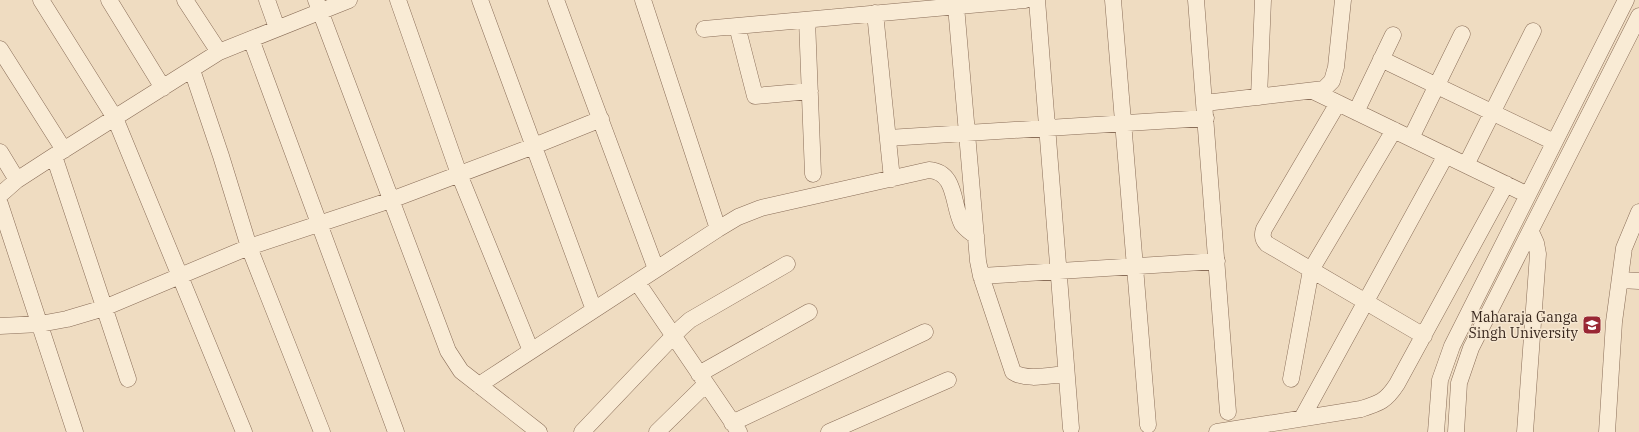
<svg xmlns="http://www.w3.org/2000/svg" width="1639" height="432" font-family="'IBM Plex Serif',serif">
	<style>
		.lines { fill: none; stroke-linecap: round; stroke-linejoin: round }
		.minor-casing { stroke: #896d58; stroke-width: 17 }
		.minor { stroke: #f9ebd5; stroke-width: 16 }
		.labels { text-anchor: middle; stroke-width: 3; stroke-linejoin: round; paint-order: stroke }
		.poi-label { font-size: 14px; fill: #38271d; stroke: #f6e7d1; text-anchor: end }
	</style>
	<rect width="100%" height="100%" fill="#efdcc1"/>
	<g class="lines">
		<!-- minor casing -->
		<g class="minor-casing">
			<path id="minor" d="M41 0 115 118 244 432
				M109 0 163 88
				M185 0 219 52
				M267 0 277 28
				M316 0 448 351 461 371 539 432
				M398 0 459 174 531 351
				M480 0 594 310
				M556 0 656 269
				M643 0 718 229
				M1037 0 1071 428
				M1113 0 1148 425
				M1196 0 1228 412
				M956 6 978 261 981 276 1013 372C1026 381 1051 375 1066 374
				M875 13 892 179
				M807 20 813 174
				M737 26 755 96 810 91
				M704 29 1025 0
				M251 39 396 432
				M0 49 64 150
				M1381 59 1554 142
				M192 70 221 156 249 247 322 432
				M1313 91 1528 195
				M1259 97 1263 0
				M1205 103 1324 89 1332 81 1336 67 1343 0
				M1338 103 1264 229C1262 235 1262 239 1267 244L1424 336
				M1356 112 1393 35
				M888 138 1206 118
				M1411 138 1462 34
				M0 152 17 180
				M54 156 128 379
				M1466 165 1533 31
				M0 195 17 180 54 156 219 52 349 0
				M0 204 75 432
				M981 276 1217 261
				M1620 280 1639 281
				M637 282 739 432
				M0 326 40 324 67 319 104 308 249 247 391 200 534 146 601 119
				M699 374 809 312
				M1291 379 1311 270 1394 130
				M479 385 718 229 738 217 761 208 929 170C957 172 952 205 962 224 966 229 971 233 976 236
				M1302 418 1446 155
				M732 423 925 332
				M582 432 681 328 690 320 787 264
				M657 432 706 384
				M829 432 948 380
				M1217 432 1361 409C1380 403 1386 401 1397 384L1506 184
				M1436 432 1440 380 1452 346 1626 0
				M1456 432 1459 383 1471 348 1639 16
				M1525 432 1538 254 1536 243 1531 232
				M1607 432 1614 322 1624 248 1639 212"/>
		</g>
		<!-- minor -->
		<use href="#minor" class="minor"/>
	</g>
	<!-- icons -->
	<defs>
		<g id="university-square" transform="scale(1)"><rect x="-9" y="-9" width="18" height="18" rx="4" fill="#992734" stroke="#f6e7d1"/><path d="M0-5L7-2L0 1L-7-2ZM-4 1L0 2.5L4 1V4Q0 6-4 4Z" fill="#fff"/></g>
	</defs>
	<g fill-rule="evenodd">
		<use href="#university-square" x="1592" y="325"/>
	</g>
	<g class="labels">
		<!-- poi labels -->
		<g class="poi-label">
			<text x="1578" y="322">Maharaja Ganga<tspan x="1578" dy="16">Singh University</tspan></text>
		</g>
	</g>
</svg>
